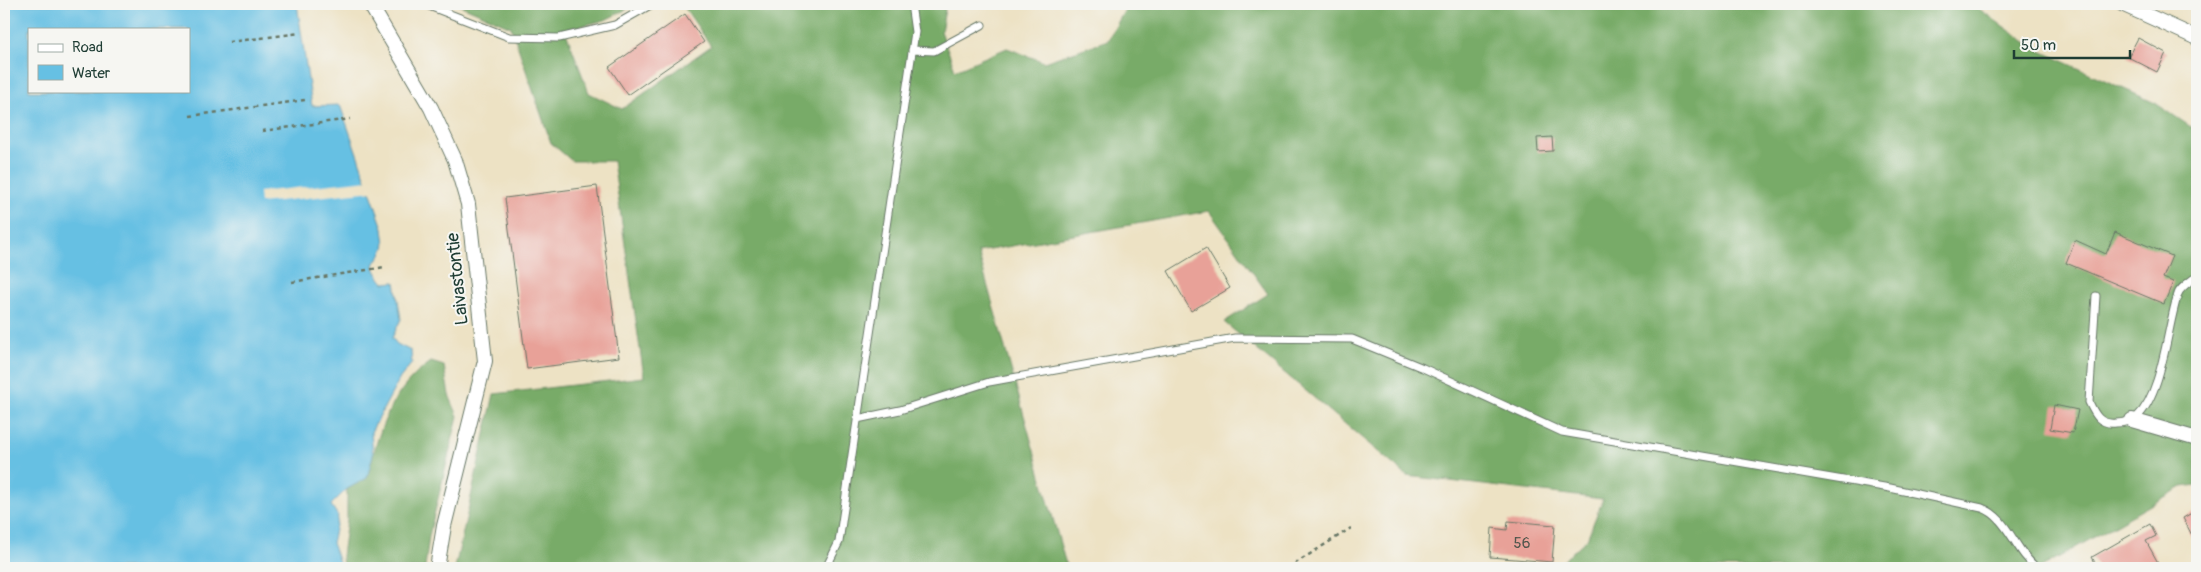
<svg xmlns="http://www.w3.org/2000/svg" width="2201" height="572" font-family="Pangolin,sans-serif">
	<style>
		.forest { fill: #78ab67; stroke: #4c744e }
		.water { fill: #66c0e3; stroke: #427e8c; fill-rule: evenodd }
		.pier { fill: #ede2c4 }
		.building { fill: #e8a198 }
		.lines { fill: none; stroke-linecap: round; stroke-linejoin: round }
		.lane-casing { stroke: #677766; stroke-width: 9 }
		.street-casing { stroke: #677766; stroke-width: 16 }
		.path { stroke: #677766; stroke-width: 2.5; stroke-dasharray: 4 4; stroke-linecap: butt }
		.lane { stroke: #fff; stroke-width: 7 }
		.street { stroke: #fff; stroke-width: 14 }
		.labels { text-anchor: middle; stroke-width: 4; stroke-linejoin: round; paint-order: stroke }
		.number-label { font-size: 15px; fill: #51564d }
		.street-label { font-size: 18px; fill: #1f3d34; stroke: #f6f6f2 }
	</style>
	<rect width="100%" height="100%" fill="#f6f6f2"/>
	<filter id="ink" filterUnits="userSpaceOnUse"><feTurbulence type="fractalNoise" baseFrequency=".02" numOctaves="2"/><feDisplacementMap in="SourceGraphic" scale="10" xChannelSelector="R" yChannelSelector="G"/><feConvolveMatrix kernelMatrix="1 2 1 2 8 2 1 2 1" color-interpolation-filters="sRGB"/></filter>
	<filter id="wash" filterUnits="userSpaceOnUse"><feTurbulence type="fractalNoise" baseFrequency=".0096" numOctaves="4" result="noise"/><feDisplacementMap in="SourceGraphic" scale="20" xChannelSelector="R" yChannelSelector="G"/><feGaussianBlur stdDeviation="1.12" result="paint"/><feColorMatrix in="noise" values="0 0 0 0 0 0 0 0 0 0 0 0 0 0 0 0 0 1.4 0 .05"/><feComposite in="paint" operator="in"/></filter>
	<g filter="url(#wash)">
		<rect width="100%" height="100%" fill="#ede2c4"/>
		<!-- forest -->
		<path class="forest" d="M457 4H637L605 20 565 30 589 93 622 109 711 46 682 4H946L941 31 955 70 1007 48 1044 62 1108 40 1128 4H1972L2034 48 2155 103 2197 131V485L2182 487 2040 568H1558L1567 557 1587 539 1603 499 1407 476 1224 322 1268 294 1209 211 978 252 1067 568H455L494 394 644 377 613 161H572L551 143 511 27Z
			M431 362 444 366 449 395 458 416 429 536 425 568H343L342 556 347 519V489L367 478C379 431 390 390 431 362Z"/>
		<!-- water -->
		<path class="water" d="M4 4H297L312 106 340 105 383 228C383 234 386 242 384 248 377 267 366 260 384 283L395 282 401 319 392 338 397 344 411 351 412 363 400 378 371 432 373 455 367 478 347 489 331 505 338 516 332 543 341 568H4ZM29 29H189V91H29Z"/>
		<!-- pier -->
		<path class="pier" d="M369 180 373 191 260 203 259 192Z"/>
		<g id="blocks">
			<!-- building -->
			<path class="building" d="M685 14 704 42 628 95 609 67Z
				M2138 38 2166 53 2157 72 2128 57Z
				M1552 137 1553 151 1538 152 1537 138Z
				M597 186 619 357 527 369 505 198Z
				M2115 232 2172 256 2163 278 2173 282 2164 304 2066 263 2075 240 2106 254Z
				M1206 248 1230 288 1191 311 1168 271Z
				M2054 405 2078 410 2073 433 2050 429Z
				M2197 510V545L2183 518Z
				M1508 521 1555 525 1552 562 1490 557 1492 528 1507 530Z
				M2150 524 2156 536 2146 541 2161 568H2098L2092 557Z"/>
		</g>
	</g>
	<g filter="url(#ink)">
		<use href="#blocks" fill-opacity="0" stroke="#677766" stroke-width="1"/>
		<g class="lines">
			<!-- lane casing -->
			<g class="lane-casing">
				<path id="lane" d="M424 4 509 37 559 38 615 25 652 4
					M912 50 934 51 982 25
					M2096 296 2089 402C2095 415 2100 425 2116 423 2122 423 2133 421 2137 417 2163 392 2167 327 2178 294 2180 287 2191 281 2197 276
					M857 419 900 410 989 382 1235 338 1352 339 1423 368 1562 432 1890 488 1982 508C2008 517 2015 552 2037 568
					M826 568 839 542 915 32 911 4"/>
			</g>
			<!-- street casing -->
			<g class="street-casing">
				<path id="street" d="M370 4 431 108 455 160 468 204 485 361 444 526 437 568
					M2122 4 2197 38
					M2132 420 2197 439"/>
			</g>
			<!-- path -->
			<path class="path" d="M229 42 300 33
				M190 116 305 100
				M262 131 350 119
				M292 282 385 267
				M1288 568 1351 528"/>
			<!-- lane -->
			<use href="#lane" class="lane"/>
			<!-- street -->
			<use href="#street" class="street"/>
		</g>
	</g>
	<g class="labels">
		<!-- number labels -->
		<g class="number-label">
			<text x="1522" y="548">56</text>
		</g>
		<!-- street labels -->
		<g class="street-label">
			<text transform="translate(457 279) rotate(-96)" y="6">Laivastontie</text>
		</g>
	</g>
	<!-- margin -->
	<rect width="2201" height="572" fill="none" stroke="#f6f6f2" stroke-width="20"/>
	<!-- legend -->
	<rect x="28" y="28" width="162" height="65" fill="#f6f6f2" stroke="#a0aca6"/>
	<rect x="38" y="44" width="25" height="8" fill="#ffffff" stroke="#a0aca6"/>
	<text x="72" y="52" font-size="15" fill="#1f3d34">Road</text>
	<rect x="38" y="65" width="25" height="15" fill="#66c0e3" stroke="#a0aca6"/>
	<text x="72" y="78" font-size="15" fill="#1f3d34">Water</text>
	<!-- scale -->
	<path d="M2014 50v8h116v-8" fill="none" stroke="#1f3d34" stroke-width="2.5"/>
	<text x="2021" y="50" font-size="15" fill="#1f3d34" stroke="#f6f6f2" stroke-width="4" paint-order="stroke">50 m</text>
</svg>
